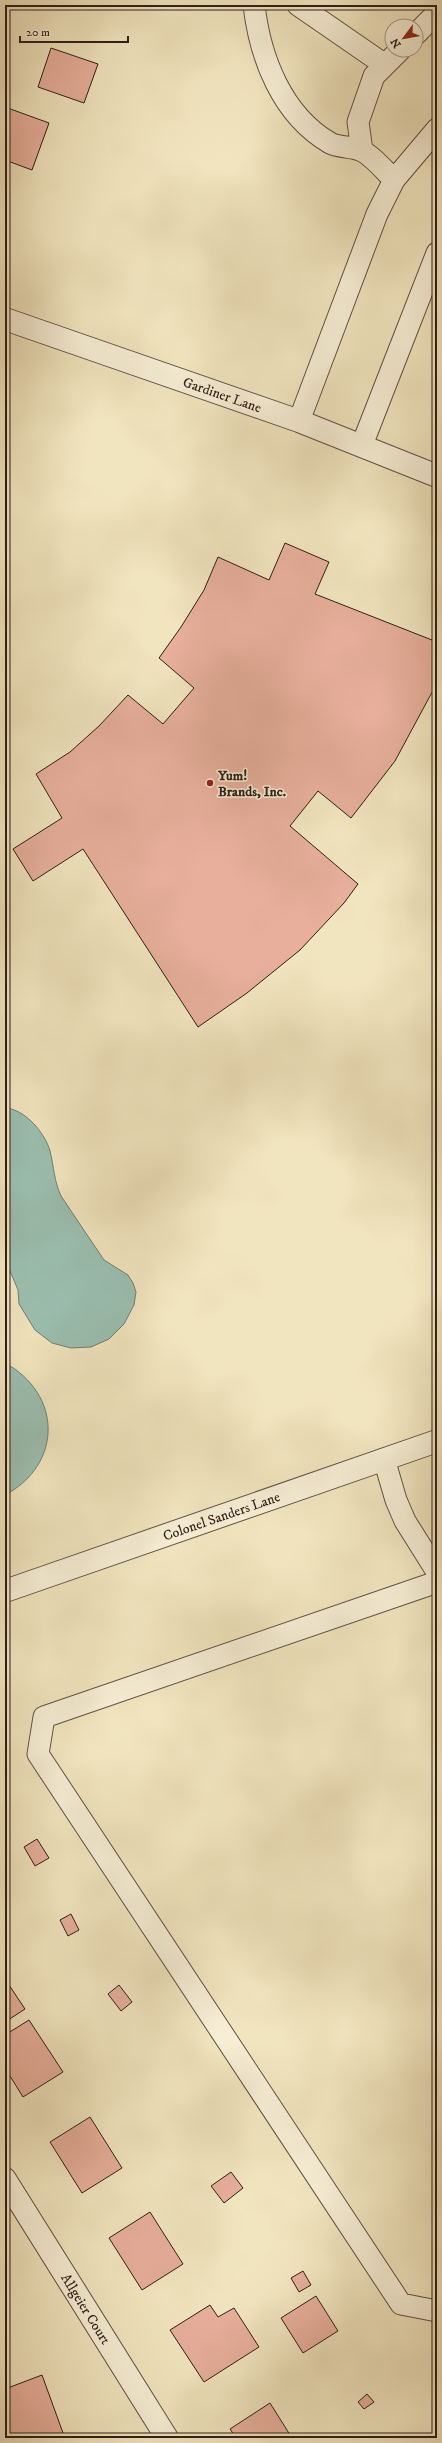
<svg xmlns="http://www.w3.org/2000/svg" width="442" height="2443" font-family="'IM FELL DW Pica',serif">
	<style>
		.water { fill: #9bbfb1; stroke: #707f74 }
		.building { fill: #e7af9c; stroke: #2f1e18 }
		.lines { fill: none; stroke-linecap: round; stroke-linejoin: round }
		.service-casing { stroke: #605042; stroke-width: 23 }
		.minor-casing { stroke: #605042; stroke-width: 24 }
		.tertiary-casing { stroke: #605042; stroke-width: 24 }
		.service { stroke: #f6eed5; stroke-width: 21 }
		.minor { stroke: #f6eed5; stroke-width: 22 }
		.tertiary { stroke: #f6eed5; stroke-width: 22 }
		.poi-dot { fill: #8f2418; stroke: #f6eed5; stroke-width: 1.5 }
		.labels { text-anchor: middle; stroke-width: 3; stroke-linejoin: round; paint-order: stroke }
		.street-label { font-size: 14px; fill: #2f1e18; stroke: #f6eed5 }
		.poi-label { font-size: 14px; font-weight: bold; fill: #2f1e18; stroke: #f6eed5; text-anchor: start }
	</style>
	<rect width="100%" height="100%" fill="#f1e5bf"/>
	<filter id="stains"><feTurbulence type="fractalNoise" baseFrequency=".005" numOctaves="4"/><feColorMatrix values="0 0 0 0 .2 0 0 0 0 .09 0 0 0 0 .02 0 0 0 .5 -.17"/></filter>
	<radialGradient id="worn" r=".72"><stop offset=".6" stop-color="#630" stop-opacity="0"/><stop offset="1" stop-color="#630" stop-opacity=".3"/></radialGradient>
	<!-- water -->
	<path class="water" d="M5 1108C25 1109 45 1133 50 1151 54 1167 54 1181 61 1196L104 1260 128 1275 133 1283 136 1292 134 1305 124 1324 109 1339 91 1347 71 1348 52 1343 35 1330 19 1304 18 1290 5 1259Z
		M5 1363C62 1394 63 1464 5 1495Z"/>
	<!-- building -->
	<path class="building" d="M51 48 98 64 84 103 38 87Z
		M5 107 49 123 32 170 5 160Z
		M285 543 329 562 315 594 437 642V683L395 761 351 818 318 791 290 826 358 884 344 903 300 950 247 993 198 1027 83 849 33 881 13 849 62 818 36 774 70 752 99 726 128 695 163 724 194 688 159 658 181 627 204 590 218 557 269 580Z
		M37 1839 49 1858 35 1866 24 1847Z
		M71 1914 79 1930 68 1936 60 1920Z
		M5 1979 25 2009 5 2022Z
		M119 1985 132 2002 121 2011 108 1994Z
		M29 2020 63 2072 23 2097 5 2068V2035Z
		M90 2117 122 2168 82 2193 50 2142Z
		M231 2172 243 2188 224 2203 211 2186Z
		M150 2212 183 2264 142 2290 109 2238Z
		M303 2271 311 2285 299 2292 291 2278Z
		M316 2296 338 2331 303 2353 281 2318Z
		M210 2305 218 2317 234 2308 259 2347 204 2382 170 2330Z
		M42 2375 63 2433 49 2438H11L5 2422V2389Z
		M367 2394 374 2402 364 2409 358 2402Z
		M270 2403 292 2438H236L230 2429Z"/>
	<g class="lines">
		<!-- service casing -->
		<g class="service-casing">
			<path id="service" d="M254 5C260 58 282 115 330 143 339 148 353 146 362 151 374 157 385 171 394 180
				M298 5 385 65
				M416 34 437 13
				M362 151 358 122 374 76 400 50
				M299 421 377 214 394 180 437 129
				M362 445 437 253
				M384 1459 396 1500 405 1521 437 1572
				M437 1582 44 1717 38 1754 401 2304 437 2311"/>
		</g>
		<!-- minor casing -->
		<g class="minor-casing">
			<g id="minor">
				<path id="s1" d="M5 1591 437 1441"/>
				<path id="s2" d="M5 2179 167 2438"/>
			</g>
		</g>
		<!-- tertiary casing -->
		<g class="tertiary-casing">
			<g id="tertiary">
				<path id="s3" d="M5 319 299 421 437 476"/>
			</g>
		</g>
		<!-- service -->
		<use href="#service" class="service"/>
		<!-- minor -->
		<use href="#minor" class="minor"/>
		<!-- tertiary -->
		<use href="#tertiary" class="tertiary"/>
	</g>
	<!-- markers -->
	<circle class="poi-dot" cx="210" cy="783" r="4"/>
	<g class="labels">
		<!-- street labels -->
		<g class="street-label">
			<text dy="5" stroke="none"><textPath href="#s3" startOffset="230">Gardiner Lane</textPath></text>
			<text dy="5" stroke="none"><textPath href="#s1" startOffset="229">Colonel Sanders Lane</textPath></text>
			<text dy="5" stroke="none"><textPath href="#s2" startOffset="153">Allgeier Court</textPath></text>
		</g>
		<!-- poi labels -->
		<g class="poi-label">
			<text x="218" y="780">Yum!<tspan x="218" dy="16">Brands, Inc.</tspan></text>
		</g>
	</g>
	<!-- margin -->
	<rect width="442" height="2443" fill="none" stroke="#f1e5bf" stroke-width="20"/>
	<rect x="6" y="6" width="430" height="2431" fill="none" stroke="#2f1e18" stroke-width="2"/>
	<rect x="10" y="10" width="422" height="2423" fill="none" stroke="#2f1e18"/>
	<!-- north arrow -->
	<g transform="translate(404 38) rotate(238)"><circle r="19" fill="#f6eed5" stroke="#a69b89"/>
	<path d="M0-3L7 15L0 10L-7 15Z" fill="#8f2418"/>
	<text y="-6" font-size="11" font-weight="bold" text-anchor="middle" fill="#2f1e18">N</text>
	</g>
	<!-- scale -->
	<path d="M20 36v6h108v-6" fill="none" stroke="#2f1e18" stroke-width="2"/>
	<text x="26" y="36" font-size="12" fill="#2f1e18" stroke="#f6eed5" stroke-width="3" paint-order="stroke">20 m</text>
	<rect width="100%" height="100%" filter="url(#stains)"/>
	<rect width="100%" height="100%" fill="url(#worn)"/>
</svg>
